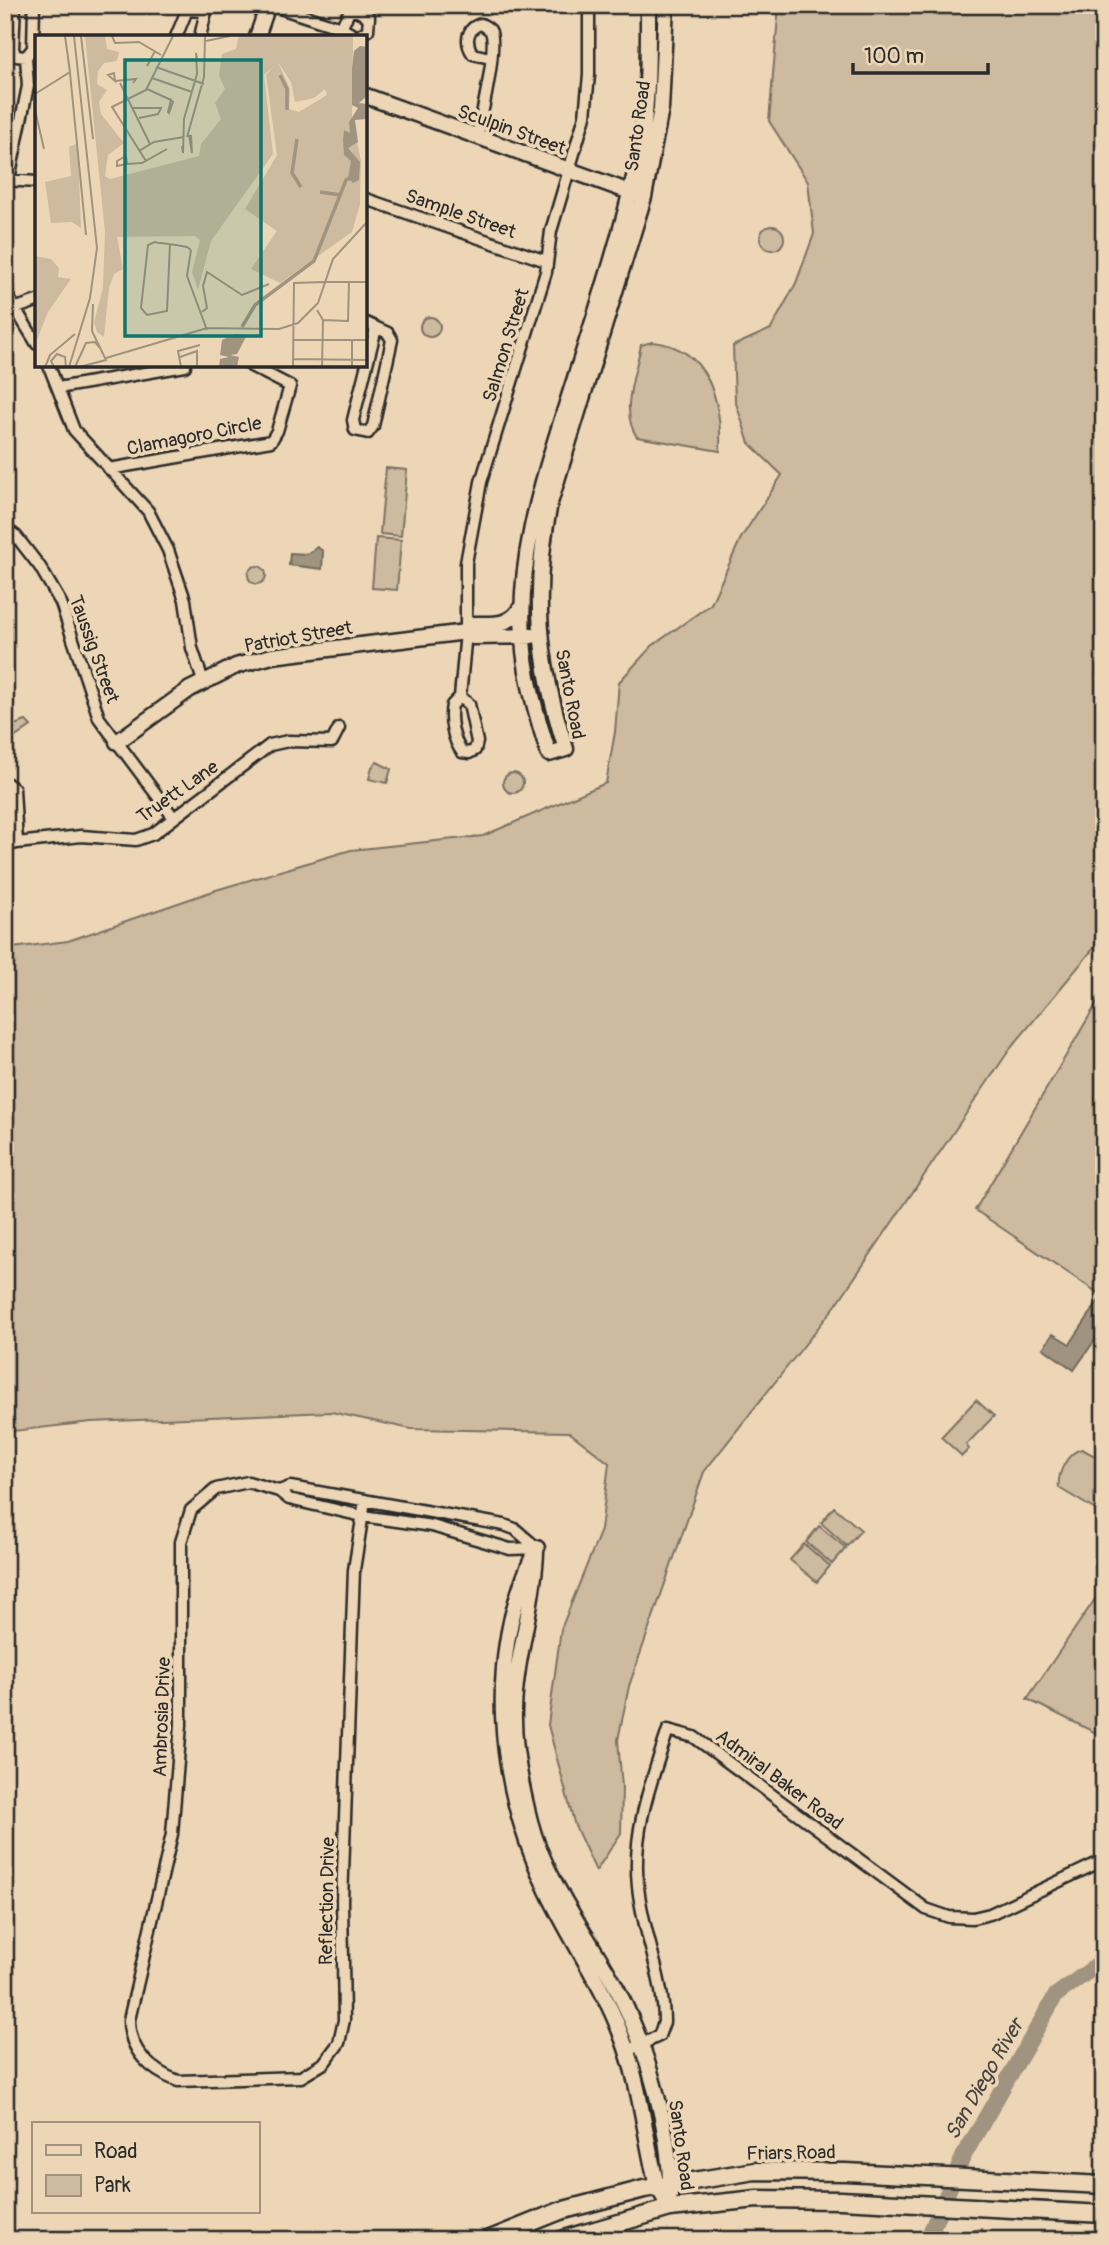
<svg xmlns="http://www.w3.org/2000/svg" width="1109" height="2245" font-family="Pangolin,sans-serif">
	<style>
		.green { fill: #cdba9f; stroke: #7c7265; stroke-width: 2 }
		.water { fill: #a0937f; stroke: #71695d; stroke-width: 2 }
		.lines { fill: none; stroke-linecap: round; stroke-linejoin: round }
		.river { stroke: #a0937f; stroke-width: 16 }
		.street-casing { stroke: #2b2b2b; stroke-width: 15 }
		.secondary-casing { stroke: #2b2b2b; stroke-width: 19 }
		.primary-casing { stroke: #2b2b2b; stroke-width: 21 }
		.street { stroke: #ecd6b5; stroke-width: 10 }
		.secondary { stroke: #ecd6b5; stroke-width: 14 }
		.primary { stroke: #ecd6b5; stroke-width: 16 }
		.labels { text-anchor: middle; stroke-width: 7; stroke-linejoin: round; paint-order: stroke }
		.street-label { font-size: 19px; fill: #2b2b2b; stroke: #ecd6b5 }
		.water-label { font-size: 21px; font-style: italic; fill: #484540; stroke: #ecd6b5 }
		.inset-river { fill: none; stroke: #a0937f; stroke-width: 3.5 }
		.inset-road { fill: none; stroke: #9f927e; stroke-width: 2 }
		.view { fill: #0f766e; fill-opacity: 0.15; stroke: #0f766e; stroke-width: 3.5 }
		.inset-edge { fill: none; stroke: #2b2b2b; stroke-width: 3.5 }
	</style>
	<rect width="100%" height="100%" fill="#ecd6b5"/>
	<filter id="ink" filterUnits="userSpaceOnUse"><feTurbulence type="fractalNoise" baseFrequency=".0143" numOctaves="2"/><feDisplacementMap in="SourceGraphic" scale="14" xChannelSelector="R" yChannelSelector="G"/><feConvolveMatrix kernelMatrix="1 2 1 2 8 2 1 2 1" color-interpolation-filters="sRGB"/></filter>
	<g filter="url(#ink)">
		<!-- green -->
		<path class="green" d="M779 5H1104V936L1010 1049 836 1305 704 1472 629 1686 618 1740 622 1787 621 1833 596 1871 575 1826 548 1725 561 1629 601 1530 609 1463 569 1432 411 1429 331 1412 91 1422 5 1432V949L68 941 216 890 351 850 483 836 606 783 615 732 619 682 652 646 711 604 741 538 782 475 749 443 735 400 733 346 771 329 796 283 814 234 808 182 769 121Z
			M760 238a12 12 0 1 1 24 0a12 12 0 1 1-24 0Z
			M420 327a10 10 0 1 1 20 0a10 10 0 1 1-20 0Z
			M652 342C710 347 722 404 720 451L637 437C619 411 636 373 641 345Z
			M386 468 407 470 401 536 380 534Z
			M376 538 401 540 397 590 372 588Z
			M248 575a9 9 0 1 1 18 0a9 9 0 1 1-18 0Z
			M26 721 31 726 14 738 10 732 11 726Z
			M377 762 391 769 387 783 369 779 372 767Z
			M503 783a10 10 0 1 1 20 0a10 10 0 1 1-20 0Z
			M1104 991V1297L975 1210Z
			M976 1400 994 1416 966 1445 969 1449 962 1456 941 1437Z
			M1082 1449 1104 1461V1504L1101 1508 1094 1509 1059 1488C1057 1474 1067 1452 1082 1449Z
			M834 1507 861 1530 847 1546 821 1523Z
			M819 1526 846 1548 832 1564 806 1542Z
			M804 1544 830 1566 817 1582 790 1560Z
			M1104 1586V1737L1027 1699Z"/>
		<!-- water -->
		<path class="water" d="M317 547 323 551 322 569 289 565 290 553 308 554Z
			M1102 1296 1104 1327 1074 1370 1043 1348 1053 1334 1070 1344Z
			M981 2229 996 2240H885L899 2233 938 2238Z"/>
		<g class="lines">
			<!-- river -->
			<path class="river" d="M927 2240 963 2157 1056 1995 1104 1960"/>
			<!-- street casing -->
			<g class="street-casing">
				<path id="street" d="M15 5 13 49 16 56 26 57 33 48 34 5
					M271 5 341 28 357 37 368 30 369 17 356 10 349 12 341 28
					M176 37 187 10 205 11
					M200 37 207 7
					M477 136C481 119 499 43 490 30 488 28 483 25 481 24 466 28 465 43 473 54L490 58
					M9 179 28 86 26 57
					M5 180 37 182
					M366 199 546 261
					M5 292 37 344
					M5 312 37 301
					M366 323 388 333 392 340 373 426 368 433 355 430 353 420 376 328
					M49 366 74 430 148 511 168 550 185 600 192 648 203 681
					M58 388 185 366
					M109 469 271 441 277 431 290 386 251 366
					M5 528 16 536 40 567 61 603 99 718 174 818
					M460 697 469 704 477 742 475 750 469 753 462 752C453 740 449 719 452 705L460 697 466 632V563L481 482 546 272 551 231 585 116 589 75V5
					M5 782 14 789 17 843 5 846
					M17 843 81 836 136 840 153 834 270 745 288 741 332 742 339 728
					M279 1491 290 1487 504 1525 515 1529 537 1548
					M365 1500 354 1570 342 1901 344 2020 339 2043 324 2063 301 2077 178 2081C151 2071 129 2051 129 2020L172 1834 181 1725V1542L191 1510 216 1489 248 1482 279 1491 289 1499 362 1516 432 1526 510 1549 537 1548
					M627 2051 659 2036 664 2022C664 1977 642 1931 638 1886 632 1831 651 1782 668 1730L694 1737 926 1909 949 1917 973 1918 990 1914 1104 1860"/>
			</g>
			<!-- secondary casing -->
			<g class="secondary-casing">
				<path id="secondary" d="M648 5C648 59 649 111 637 164 619 245 592 324 567 403 541 485 515 564 524 651 528 686 538 721 549 754L566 749C538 663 532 591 550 503L644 197 661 109 666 5
					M257 37 268 5
					M366 96 638 195
					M466 632 472 624C494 624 510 627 522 606
					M117 742 190 689 236 666 272 656 466 632 473 637 532 636
					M537 1548C484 1654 497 1782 545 1886 568 1937 603 1984 622 2037 640 2084 645 2137 657 2186L670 2208
					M536 1553C534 1606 515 1658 514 1711 513 1747 521 1786 530 1821 546 1883 589 1936 618 1991 647 2048 672 2132 670 2196"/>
			</g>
			<!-- primary casing -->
			<g class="primary-casing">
				<path id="primary" d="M488 2240 560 2211 644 2189 755 2171 846 2172 1104 2185
					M561 2240 670 2208 757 2199 841 2200 1104 2214"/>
			</g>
			<!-- street -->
			<use href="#street" class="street"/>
			<!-- secondary -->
			<use href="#secondary" class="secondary"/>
			<!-- primary -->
			<use href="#primary" class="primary"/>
		</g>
	</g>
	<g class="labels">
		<!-- street labels -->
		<g class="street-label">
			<text transform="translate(637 126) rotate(-82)" y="7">Santo Road</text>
			<text transform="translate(512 129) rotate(20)" y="7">Sculpin Street</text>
			<text transform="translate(461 213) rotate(19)" y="7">Sample Street</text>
			<text transform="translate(505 345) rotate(-73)" y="7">Salmon Street</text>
			<text transform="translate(194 435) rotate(-11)" y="7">Clamagoro Circle</text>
			<text transform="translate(298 636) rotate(-10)" y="7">Patriot Street</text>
			<text transform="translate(95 649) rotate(70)" y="7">Taussig Street</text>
			<text transform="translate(571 694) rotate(79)" y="7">Santo Road</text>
			<text transform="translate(177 791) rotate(-35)" y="7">Truett Lane</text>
			<text transform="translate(161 1717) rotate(-88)" y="7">Ambrosia Drive</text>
			<text transform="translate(780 1779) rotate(37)" y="7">Admiral Baker Road</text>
			<text transform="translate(326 1901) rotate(-89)" y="7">Reflection Drive</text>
			<text transform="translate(682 2145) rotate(82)" y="7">Santo Road</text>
			<text transform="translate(791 2152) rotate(-1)" y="7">Friars Road</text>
		</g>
		<!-- water labels -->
		<g class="water-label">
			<text transform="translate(984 2079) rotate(-60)" y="7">San Diego River</text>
		</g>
	</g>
	<!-- overview -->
	<g transform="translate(35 35)">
		<rect width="332" height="332" fill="#ecd6b5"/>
		<path d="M50 1H70L72 14 84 17 82 26 69 28 63 36 62 49 72 55 64 67 66 79 89 108 73 120 70 141 75 144 164 121 166 109 186 84 180 68 190 54 184 40 187 19 201 14 204 1H318L317 83 326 126 325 169 317 197 245 248 216 234 242 196 210 174 242 120 231 40 239 31 229 40 238 119 176 206 163 255 157 237 165 205 160 201 82 202 88 234 79 239 74 253 69 302 62 297 59 287 68 253 70 197ZM243 27 256 47 260 67 279 63 290 54 292 60 264 77 254 74 255 54ZM41 109 43 115 46 193 37 187 16 188 10 147 36 141 34 112ZM0 221 16 224 24 233 23 242 36 244 13 277 0 310Z" fill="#cdba9f" fill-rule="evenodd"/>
		<path d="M325 11 332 12V61L324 68 332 69V84L320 85 323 107 313 113 325 127 324 145 318 148 313 143 316 126 309 120 308 105 309 95 315 98 314 87 323 73 317 70V34L319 16ZM200 299 212 300 202 319 195 320 204 322 202 332H184L185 324 194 322 185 320 187 305Z" fill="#a0937f"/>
		<path class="inset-river" d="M245 40 252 54V75M262 104 257 138 266 152M285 157 306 160M207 292 220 270 279 226 311 145 317 142"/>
		<path class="inset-road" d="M46 1 58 104M77 1 80 8 104 7 126 20M171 6 195 1M115 26 112 31 120 16M121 32 169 49M35 38 51 200M79 38 80 46 73 40ZM117 43 157 57M80 46 101 44 98 48M85 48 115 109M112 54 136 65M0 59 35 37 30 1M136 65 138 67 134 78 133 77ZM97 73H126L123 79 104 83M0 75 9 114M154 100 157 118 156 100M152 102 169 42 170 1M147 111 148 118 149 84 162 39 161 18 162 23M104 116 119 107 149 102M91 121 92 129 82 131V126ZM111 126 77 72 111 55 138 1M92 129 107 128 132 114M135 209 132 276 112 280 106 273 113 210 120 207 124 208H126L141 210 152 212 156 215M156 215 152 241 172 295M289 247H333M282 275 288 285 287 332M167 277 172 273 168 251 172 237 207 260 234 249M288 285 313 286 314 247M258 305H333M145 322 162 316V332M71 323 172 293 244 294 263 288 283 268 298 224 333 186M258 324 333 325M10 332 15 320 40 299M19 332 16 326 22 319 30 322 31 332M34 332 55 263 62 213 39 1M40 332 51 308 60 307 65 313M44 332 71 325 57 296 58 269M146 332 143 316 165 310M258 332 259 248 289 247M317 332V305"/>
		<path class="view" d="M90 25H226V301H90Z"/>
		<rect width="332" height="332" class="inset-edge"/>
	</g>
	<!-- margin -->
	<rect width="1109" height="2245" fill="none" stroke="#ecd6b5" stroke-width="28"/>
	<rect x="14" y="14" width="1081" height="2217" fill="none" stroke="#2b2b2b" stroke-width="2.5" filter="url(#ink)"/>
	<!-- legend -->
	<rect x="32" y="2122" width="228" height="91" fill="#ecd6b5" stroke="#9f927e" stroke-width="2"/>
	<rect x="46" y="2145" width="35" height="10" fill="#ecd6b5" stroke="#9f927e" stroke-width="2"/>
	<text x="94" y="2158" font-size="21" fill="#2b2b2b">Road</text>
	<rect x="46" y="2175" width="35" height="21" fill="#cdba9f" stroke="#9f927e" stroke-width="2"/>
	<text x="94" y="2192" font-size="21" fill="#2b2b2b">Park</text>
	<!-- scale -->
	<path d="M853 63v10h135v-10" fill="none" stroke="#2b2b2b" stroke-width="3.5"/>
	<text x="864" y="63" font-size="21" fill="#2b2b2b" stroke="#ecd6b5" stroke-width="5" paint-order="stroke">100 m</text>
</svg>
